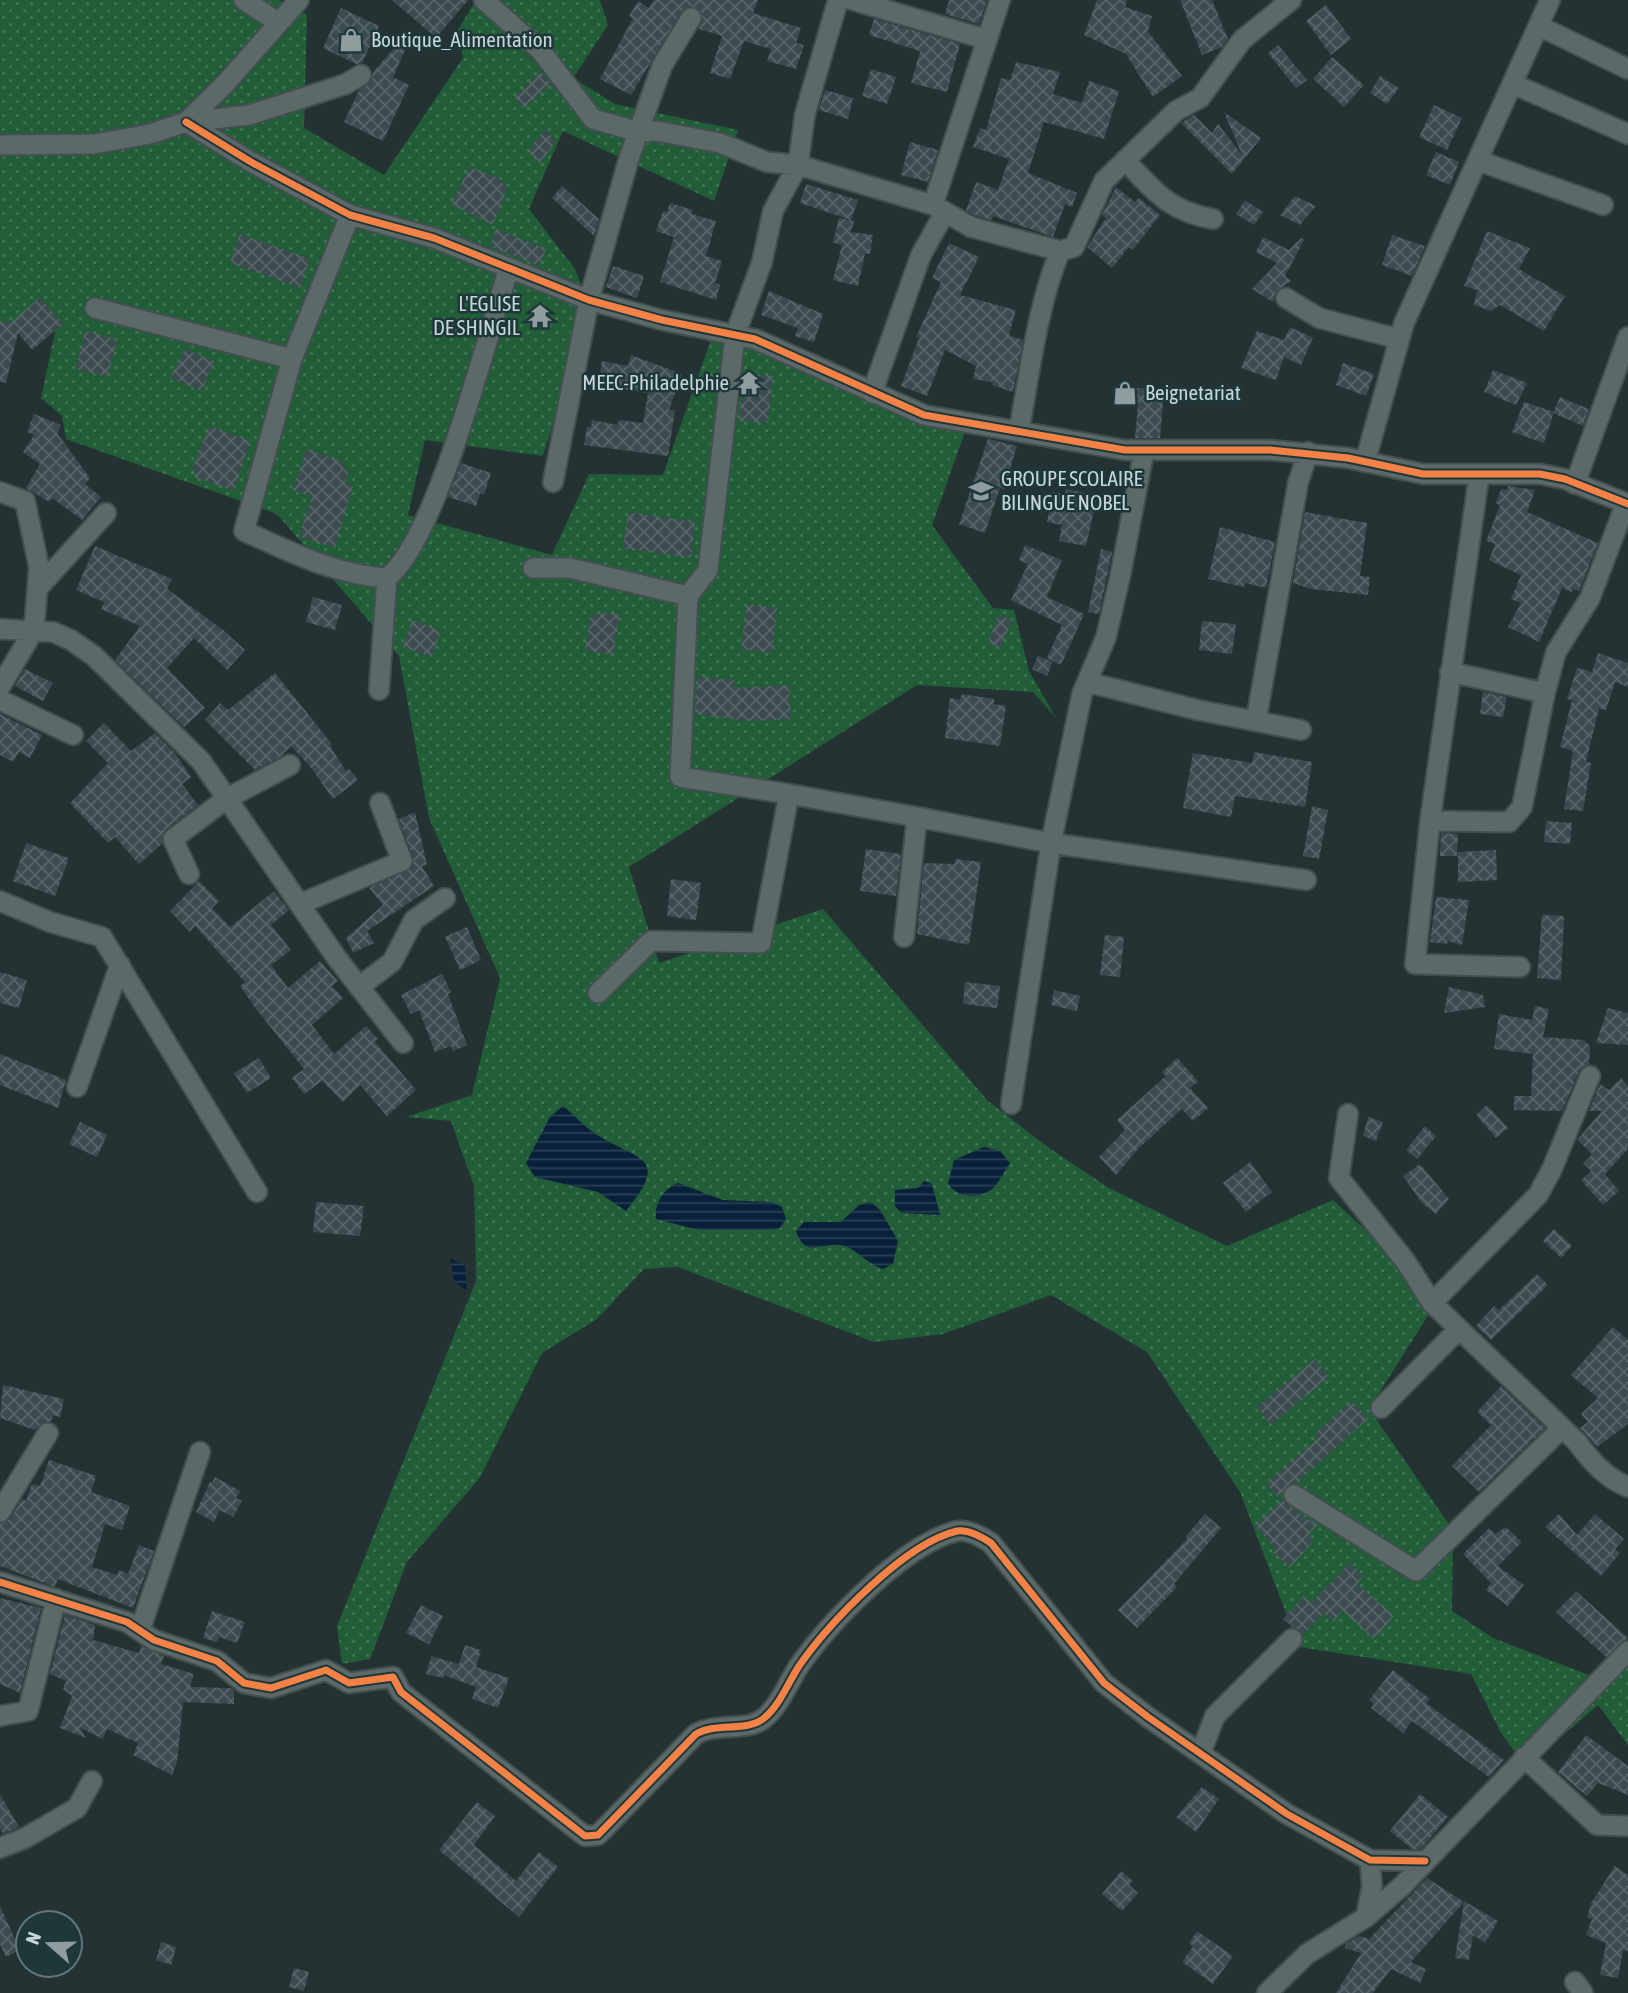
<svg xmlns="http://www.w3.org/2000/svg" width="1628" height="1993" font-family="'Asap Condensed',sans-serif">
	<style>
		.grass { fill: url(#grass-dots) }
		.water { fill: url(#water-rules) }
		.building { fill: url(#building-cross-hatch) }
		.lines { fill: none; stroke-linecap: round; stroke-linejoin: round }
		.minor-casing { stroke: #424e50; stroke-width: 23 }
		.minor { stroke: #5d6869; stroke-width: 19 }
		.cycleway-casing { stroke: #1e383a; stroke-width: 11 }
		.cycleway { stroke: #f48246; stroke-width: 7 }
		.labels { text-anchor: middle; stroke-width: 5; stroke-linejoin: round; paint-order: stroke }
		.poi-label { font-size: 21px; fill: #c7d6d7; stroke: #1e383a; text-anchor: start }
	</style>
	<defs>
		<pattern id="grass-dots" width="8" height="8" patternUnits="userSpaceOnUse" patternTransform="scale(1.75)"><rect width="8" height="8" fill="#215e37"/><path d="M2 2h.1M6 6h.1" fill="none" stroke="#407453" stroke-width="1.8" stroke-linecap="round"/></pattern>
		<pattern id="water-rules" width="6" height="5" patternUnits="userSpaceOnUse" patternTransform="scale(1.75)"><rect width="6" height="5" fill="#082039"/><path d="M0 2.5h6" fill="none" stroke="#2a4055"/></pattern>
		<pattern id="building-cross-hatch" width="8" height="8" patternUnits="userSpaceOnUse" patternTransform="scale(1.75)"><rect width="8" height="8" fill="#3c4b50"/><path d="M0 0l8 8M0 8l8-8" fill="none" stroke="#576468"/></pattern>
	</defs>
	<rect width="100%" height="100%" fill="#243234"/>
	<!-- grass -->
	<path class="grass" d="M0 0H279L307 15 304 128 384 175 463 58 458 30 476 0H600L608 25 573 78 615 104 738 130 714 201 563 131 529 209 575 269 589 307 543 456 425 440 408 515 552 555 589 474 663 475 714 331 967 426 932 525 993 608 1014 610 1029 671 1056 718 1033 692 917 685 629 867 659 963 823 909 988 1101 1049 1148 1109 1188 1227 1246 1333 1200 1439 1298 1369 1409 1453 1530 1452 1611 1493 1638 1599 1679 1628 1651V1745L1598 1705 1442 1839 1520 1759 1501 1733 1471 1674 1299 1647 1240 1492 1147 1352 1051 1295 943 1334 874 1342 678 1267 644 1269 597 1319 542 1353 479 1479 407 1562 370 1659 342 1664 337 1626 476 1281 474 1186 451 1121 406 1117 472 1095 500 978 429 818 399 656 277 514 66 439 62 416 41 398 55 332 0 325Z"/>
	<!-- water -->
	<path class="water" d="M563 1106C574 1115 585 1127 597 1135 639 1161 671 1156 626 1211L598 1192 535 1177 526 1163 550 1117Z
		M984 1147 1000 1151 1010 1163C1005 1170 1000 1181 994 1187 982 1200 957 1198 948 1184L954 1160Z
		M924 1181 932 1184 940 1215 901 1213 895 1206V1190L918 1188Z
		M678 1183 723 1200 772 1202 782 1207 786 1219 780 1228 769 1230H699L656 1219C654 1203 663 1189 678 1183Z
		M871 1202 880 1210 898 1241 893 1264 883 1269C868 1265 858 1250 844 1246 823 1240 806 1261 796 1231L804 1222H841L859 1205Z
		M450 1258 465 1265 467 1291 454 1282Z"/>
	<!-- building -->
	<path class="building" d="M392 0H468L436 38Z
		M654 0H758L753 13 801 28 796 43 804 45 796 69 767 61 771 49 744 41 730 79 710 73 722 36 699 29 702 13 691 6 681 12 631 95 600 79 633 18 629 16 638 1 649 8Z
		M949 0H987L979 24 945 14Z
		M1097 0H1127L1125 7 1152 16 1148 31 1182 76 1153 97 1126 54 1084 35Z
		M1180 0H1212L1228 39 1222 47 1202 55Z
		M1326 5 1351 39 1331 55 1306 21Z
		M341 8 379 26 362 63 356 64 323 48Z
		M874 19 960 44 947 92 911 83 920 51 869 35Z
		M410 30 413 32 393 77 409 85 383 141 344 122 359 90 371 81 373 72Z
		M1278 45 1307 80 1296 88 1268 53Z
		M1332 57 1364 85 1344 107 1313 79Z
		M1016 62 1060 72 1053 94 1082 103 1089 81 1119 91 1104 139 1044 122 1028 173 1077 193 1072 207 1065 204 1053 237 993 216 992 220 976 216 966 210 976 182 998 190 1009 159 973 147 980 128 986 130 1001 78 1010 80Z
		M871 69 896 77 887 104 862 96Z
		M541 72 551 84 524 108 514 97Z
		M1380 76 1399 88 1387 104 1370 93Z
		M825 90 853 98 848 119 819 110Z
		M1434 105 1462 118 1447 150 1419 137Z
		M1224 112 1261 138 1232 174 1181 123 1194 115 1212 133 1218 124 1242 155Z
		M545 129 556 142 540 163 528 151Z
		M910 142 938 150 928 182 901 175Z
		M1436 152 1459 162 1450 185 1426 175Z
		M470 167 501 179 500 182 508 186 493 225 451 204Z
		M806 184 858 200 851 220 800 203Z
		M562 186 599 219 594 236 552 198Z
		M1116 187 1135 202 1139 198 1160 215 1133 250 1129 247 1112 268 1087 247 1106 218 1102 215Z
		M1295 196 1316 206 1300 225 1280 215Z
		M1245 200 1263 212 1254 225 1236 214Z
		M670 203 693 210 692 214 716 221 706 256 722 261 715 283 720 285 716 300 660 282 674 237 656 231 663 211 667 212Z
		M839 218 854 221 851 232 873 235 870 254 865 253 858 286 833 280 842 245 833 243Z
		M496 229 546 249 539 266 490 246Z
		M1487 231 1530 248 1519 269 1565 296 1544 331 1500 305 1491 311 1474 305 1477 290 1464 286Z
		M240 234 310 259 300 288 230 263Z
		M1392 235 1425 246 1412 276 1382 265Z
		M1263 237 1289 250 1301 238 1304 240 1285 276 1291 281 1276 291 1273 302 1252 289 1277 263 1256 252Z
		M949 243 979 257 960 295 1016 310 1009 335 1023 340 1013 392 992 385 993 382 973 379 976 366 945 350 927 396 901 386 919 338 916 337 941 282 932 278Z
		M613 266 644 276 637 298 606 287Z
		M769 291 823 314 814 342 795 336 798 328 761 315Z
		M40 297 63 324 32 350 18 333 6 383 0 382V321L10 323Z
		M1290 327 1313 338 1301 365 1284 357 1276 380 1241 368 1257 331 1284 340Z
		M85 331 117 339 108 377 76 369Z
		M185 349 214 361 202 391 170 378Z
		M631 355 682 374 669 410H675L668 456 584 445 587 427H591L592 420 618 425 619 420 643 423 648 393 598 385 602 361 628 366Z
		M1343 363 1374 374 1366 396 1336 385Z
		M1493 370 1527 383 1516 405 1484 392Z
		M744 373 773 376 768 423 739 421Z
		M1125 386 1164 392 1160 438H1135L1138 404 1123 401Z
		M1560 397 1589 409 1583 426 1553 413Z
		M1524 402 1554 412 1544 443 1512 432Z
		M34 414 61 425 57 433 90 478 85 484 101 497 82 520 52 498 49 502 26 488 40 464 23 452 34 435 27 432Z
		M209 426 250 441 234 491 194 477 196 471 192 469Z
		M988 439 1017 446 1004 490 1000 488 985 533 959 524Z
		M307 449 345 463 343 469 349 471 345 482 353 485 335 548 299 536 312 497 293 490Z
		M461 463 491 473 484 495 480 493 476 506 448 497Z
		M1508 486 1535 490 1527 512 1598 543 1579 591 1573 589 1572 592 1562 588 1539 642 1508 627 1521 603 1511 599 1521 575 1489 560 1495 544 1486 541 1500 505 1496 503 1501 489 1507 490Z
		M1066 489 1085 493 1084 498 1096 501 1086 546 1059 541 1062 525 1047 522 1053 492 1065 494Z
		M628 512 695 522 691 558 623 548Z
		M1305 512 1367 523 1360 576 1370 577 1368 595 1311 589 1293 583Z
		M1220 527 1275 542 1266 588 1245 583 1244 587 1208 579Z
		M1025 545 1062 560 1047 597 1084 614 1061 665 1047 658 1062 625 1011 600 1028 564 1019 560Z
		M95 546 172 579 167 589 223 630 245 650 227 670 194 638 167 668 205 708 184 727 115 660 140 626 101 609 104 602 76 590Z
		M1101 549 1112 552 1099 614 1088 612Z
		M313 597 342 605 335 630 306 622Z
		M747 604 777 608 772 653 741 649Z
		M601 612 620 615 613 655 585 650 591 614 600 616Z
		M998 615 1012 620 1001 648 988 643Z
		M412 620 441 631 432 657 403 647Z
		M1202 621 1236 624 1232 654 1199 650Z
		M1598 653 1628 663V687L1615 682 1606 710 1599 708 1586 762 1591 763 1583 811 1564 809 1573 751 1560 747 1572 700 1567 699 1577 668 1592 672Z
		M1038 656 1053 662 1047 676 1032 669Z
		M25 669 53 683 43 701 15 686Z
		M275 673 332 744 330 746 346 771 349 769 358 780 333 799 312 769 291 746 280 757 255 770 205 720 220 703 228 710Z
		M698 676 736 681 735 688 789 685 791 719 749 721 695 714Z
		M1483 692 1507 697 1503 717 1480 714Z
		M962 694 994 699V704L1006 706 1000 746 945 738 950 698 960 700Z
		M0 714 42 735 30 758 19 752 13 762 0 755Z
		M104 723 131 751 155 733 175 753 191 777 182 784 198 805 165 830 162 844 139 864 115 837 108 843 70 803 108 763 86 741Z
		M1254 752 1312 762 1305 807 1235 796 1231 817 1183 808 1193 753 1252 763Z
		M1312 806 1328 810 1319 859 1303 856Z
		M415 812 427 865 422 866 434 886 367 931 374 943 353 953 346 938 383 905 369 888 412 868 413 857 399 819Z
		M1546 821 1572 823 1570 844 1544 842Z
		M1441 833 1458 834 1457 856H1440Z
		M26 843 69 858 55 896 13 881Z
		M866 849 901 854 896 896 860 891Z
		M1496 850 1497 880 1458 882V852Z
		M955 859 981 862 969 945 917 934 924 863 954 864Z
		M671 879 701 883 696 920 667 916Z
		M199 881 219 901 212 908 230 927 274 891 289 910 271 925 291 950 271 965 288 988 320 961 338 981 332 986 343 998 312 1025 334 1054 366 1026 378 1039 375 1042 416 1090 387 1116 360 1085 343 1102 322 1081 304 1094 292 1078 304 1069 253 1005 240 986 245 982 195 926 190 932 170 911Z
		M1436 897 1469 900 1462 945 1448 941 1447 944 1430 942Z
		M1542 915 1564 916 1561 980 1537 978Z
		M467 927 481 960 460 970 445 937Z
		M1105 935 1124 937 1120 977 1100 975Z
		M0 972 27 980 19 1008 0 1003Z
		M442 974 451 992 448 994 467 1045 453 1051 451 1046 435 1052 419 1010 411 1014 401 995Z
		M965 982 1000 986 997 1008 963 1004Z
		M1449 987 1483 995 1485 1007 1444 1013Z
		M1054 990 1080 996 1077 1011 1051 1005Z
		M1535 1006 1549 1009 1543 1037 1584 1040 1590 1046 1589 1064 1579 1071 1562 1111 1514 1110V1096H1531L1533 1054 1494 1049 1499 1014 1532 1020Z
		M1608 1008 1628 1013V1045L1596 1043Z
		M0 1054 66 1080 58 1108 0 1085Z
		M259 1058 271 1078 247 1093 234 1073Z
		M1177 1058 1198 1081 1190 1088 1208 1108 1193 1121 1182 1109 1139 1148 1116 1175 1099 1157 1125 1130 1117 1120 1166 1076 1162 1072Z
		M1621 1078 1628 1086V1149L1605 1174 1619 1191 1603 1205 1581 1180 1591 1171 1583 1163 1592 1154 1577 1140 1602 1111H1589L1600 1084 1609 1090Z
		M1487 1105 1508 1128 1496 1138 1476 1115Z
		M1368 1117 1383 1122 1376 1141 1363 1136Z
		M80 1122 107 1135 97 1157 69 1144Z
		M1425 1126 1436 1136 1417 1159 1406 1150Z
		M1250 1162 1272 1192 1246 1212 1223 1183Z
		M1420 1164 1449 1199 1436 1214 1422 1203 1403 1176Z
		M316 1202 364 1206 360 1236 313 1232Z
		M1554 1229 1572 1246 1561 1258 1543 1241Z
		M1537 1274 1548 1285 1491 1340 1476 1326 1494 1306 1499 1310Z
		M1613 1327 1628 1340V1424L1597 1447 1580 1428 1588 1422 1581 1414 1598 1398 1571 1375Z
		M1315 1359 1329 1377 1271 1425 1257 1407Z
		M3 1385 64 1399 60 1417 53 1415 51 1421 42 1423 35 1430 0 1418Z
		M1501 1386 1545 1428 1479 1492 1452 1466 1491 1425 1477 1412Z
		M1352 1401 1368 1419 1296 1483 1288 1485 1279 1498 1266 1484 1317 1439 1314 1434Z
		M49 1460 96 1476 91 1492 130 1506 122 1530 105 1524 92 1567 117 1575 119 1570 128 1574 139 1545 154 1551 133 1608 58 1579 55 1587 0 1566V1524L10 1519 22 1499 26 1501 32 1484 40 1486Z
		M215 1477 240 1491 236 1498 242 1501 233 1517 220 1510 214 1522 196 1512 210 1482 212 1483Z
		M1283 1499 1304 1518 1318 1524 1308 1535 1314 1541 1290 1567 1273 1552 1276 1549 1255 1526Z
		M1205 1514 1221 1528 1174 1584 1177 1587 1137 1628 1118 1610 1188 1538 1186 1536Z
		M1559 1514 1577 1535 1595 1514 1624 1539 1615 1549 1620 1553 1601 1576 1545 1527Z
		M1506 1527 1522 1542 1498 1566 1524 1585 1508 1606 1486 1590 1491 1583 1463 1554 1489 1528 1495 1534Z
		M1350 1563 1363 1576 1357 1584 1394 1616 1374 1639 1342 1610 1334 1622 1323 1613 1303 1635 1283 1619 1304 1596 1311 1603Z
		M1576 1591 1628 1638 1606 1657 1556 1612Z
		M0 1598 41 1608 20 1693 0 1684Z
		M421 1605 443 1616 429 1644 406 1633Z
		M212 1611 245 1622 237 1643 219 1637 217 1642 203 1638Z
		M65 1615 95 1625 93 1640 139 1653 141 1646 164 1656 161 1664 194 1674 190 1687 230 1688 234 1691V1704L183 1702 177 1762 172 1775 133 1755 138 1743 107 1729 103 1739 80 1728 86 1738 60 1728 72 1696 63 1689 66 1681 50 1674Z
		M465 1645 481 1650 476 1667 509 1678 498 1708 472 1699 476 1687 444 1675 443 1678 426 1674 431 1656 459 1664Z
		M1393 1670 1430 1699 1426 1703 1504 1760 1489 1777 1412 1721 1403 1733 1371 1708 1374 1704 1369 1700Z
		M1586 1735 1628 1766V1795L1598 1783 1587 1796 1558 1772Z
		M1202 1787 1219 1799 1196 1832 1176 1817Z
		M0 1794 19 1827 3 1834 0 1828Z
		M1420 1794 1448 1817 1421 1849H1412L1390 1831Z
		M477 1802 495 1816 474 1845 516 1881 539 1852 558 1867 519 1917 439 1850Z
		M1615 1866 1628 1875V1952L1623 1950 1618 1978 1600 1975 1606 1943 1586 1935 1592 1919 1587 1918 1591 1903Z
		M1121 1871 1133 1881 1129 1885 1138 1893 1122 1911 1102 1894Z
		M1427 1878 1464 1902 1411 1962 1426 1969 1420 1983 1391 1969 1373 1993H1336L1361 1953 1345 1948 1346 1944 1359 1936 1369 1939Z
		M1464 1901 1498 1921 1485 1943 1473 1935 1469 1960 1455 1958Z
		M0 1906 20 1950 6 1957 0 1944Z
		M1197 1931 1233 1956 1213 1984 1182 1962 1193 1946 1189 1943Z
		M161 1942 176 1947 171 1965 156 1960Z
		M294 1968 309 1972 304 1991 289 1987Z"/>
	<g class="lines">
		<!-- minor casing -->
		<g class="minor-casing">
			<path id="minor" d="M244 0 279 23
				M484 0 541 51 593 119 639 132 657 131 720 143 767 162 798 165 933 205 971 227 1060 251
				M852 0 985 39
				M1539 26 1628 69
				M1513 84 1628 134
				M186 122 251 162 350 215 434 238 589 300 662 320 755 339 924 415 1125 450H1270L1348 458 1423 474H1540L1565 479 1628 504
				M186 122 225 84 299 0
				M0 145 94 144 150 134 186 122 249 115 346 84 361 75
				M1125 160C1154 191 1169 211 1213 219
				M1479 161 1603 205
				M933 205 1000 0
				M350 215 292 359 244 531C290 552 336 575 387 578 437 539 487 336 509 268
				M1286 298 1319 318 1399 339
				M95 308 292 359
				M872 393 921 255 944 214
				M1019 431C1030 371 1037 308 1060 251L1074 247 1104 181 1176 111 1200 98 1242 40 1291 0
				M1365 462 1404 323 1550 0
				M1479 476 1430 821 1415 964 1520 967
				M553 482 589 300 629 158 662 66 691 18
				M1575 484 1628 337
				M0 492 25 501 39 567 34 630 0 687
				M533 568H570L688 596
				M38 588 106 513
				M0 629 53 632 71 640 94 656 201 761 336 957 403 1043
				M1450 672 1545 693
				M1087 682 1198 710 1301 730
				M379 690 387 578
				M0 700 73 735
				M1256 721 1298 483 1308 452
				M789 794 680 777 688 596 708 570 735 335 762 262 773 211 798 165 805 114 838 0
				M1430 821 1509 822 1522 807 1545 693 1556 652 1590 598 1626 503
				M189 874 173 839 226 799 290 765
				M0 901 50 922 102 937 257 1192
				M300 904 402 861 380 803
				M904 937 917 817 1051 843 1306 880
				M359 987 392 962 414 920 445 898
				M598 993 651 941 761 943 789 794 917 817
				M77 1087 120 965
				M1011 1104 1051 843 1082 694 1106 637 1120 577 1144 451
				M1348 1114 1339 1178 1406 1262 1432 1303 1577 1442C1591 1461 1606 1478 1628 1487
				M1432 1303 1538 1195 1552 1169 1590 1076
				M1381 1408 1459 1329
				M1294 1495 1416 1571 1562 1428
				M0 1512 48 1433
				M0 1582 127 1622 154 1640 217 1661 244 1683 271 1688 326 1670 349 1683 393 1677 401 1692 585 1836 598 1835 696 1734C717 1722 746 1732 763 1719 779 1707 788 1683 799 1666 829 1623 905 1543 957 1531 968 1529 982 1537 991 1543L1104 1683 1148 1717 1287 1814 1370 1860 1425 1861
				M140 1630 200 1452
				M0 1716 28 1711 56 1599
				M1201 1752 1215 1716 1292 1639
				M1524 1757 1597 1825 1628 1826
				M0 1848 25 1838 77 1808 92 1781
				M1366 1917 1372 1887 1370 1860
				M1575 1982 1583 1993
				M1267 1993 1307 1954 1366 1917 1402 1886 1628 1651"/>
		</g>
		<!-- minor -->
		<use href="#minor" class="minor"/>
		<!-- cycleway casing -->
		<g class="cycleway-casing">
			<path id="cycleway" d="M186 122 251 162 350 215 434 238 589 300 662 320 755 339 924 415 1125 450H1270L1348 458 1423 474H1540L1565 479 1628 504
				M0 1582 127 1622 154 1640 217 1661 244 1683 271 1688 326 1670 349 1683 393 1677 401 1692 585 1836 598 1835 696 1734C717 1722 746 1732 763 1719 779 1707 788 1683 799 1666 829 1623 905 1543 957 1531 968 1529 982 1537 991 1543L1104 1683 1148 1717 1287 1814 1370 1860 1425 1861"/>
		</g>
		<!-- cycleway -->
		<use href="#cycleway" class="cycleway"/>
	</g>
	<!-- icons -->
	<defs>
		<g id="shop-bare" transform="scale(1.89)"><path d="M-5-2.5h2.3a2.7 3.5 0 0 1 5.4 0H5L5.5 6h-11ZM-1.5-2.5h3a1.5 2.3 0 0 0-3 0Z" fill="#8e9d9e" stroke="#1e383a" stroke-width="2.5" paint-order="stroke"/></g>
		<g id="temple-bare" transform="scale(1.89)"><path d="M0-6L5-2H3V0L6.5 2.5H4V6H1.5V3h-3V6H-4V2.5H-6.5L-3 0V-2H-5Z" fill="#8e9d9e" stroke="#1e383a" stroke-width="2.5" paint-order="stroke"/></g>
		<g id="school-bare" transform="scale(1.89)"><path d="M0-5L7-2L0 1L-7-2ZM-4 1L0 2.5L4 1V4Q0 6-4 4Z" fill="#8e9d9e" stroke="#1e383a" stroke-width="2.5" paint-order="stroke"/></g>
	</defs>
	<g fill-rule="evenodd">
		<use href="#shop-bare" x="351" y="40"/>
		<use href="#temple-bare" x="540" y="316"/>
		<use href="#temple-bare" x="749" y="383"/>
		<use href="#shop-bare" x="1125" y="393"/>
		<use href="#school-bare" x="981" y="491"/>
	</g>
	<g class="labels">
		<!-- poi labels -->
		<g class="poi-label">
			<text x="371" y="47">Boutique_Alimentation</text>
			<text x="520" y="311" text-anchor="end">L'EGLISE<tspan x="520" dy="24">DE SHINGIL</tspan></text>
			<text x="729" y="390" text-anchor="end">MEEC-Philadelphie</text>
			<text x="1145" y="400">Beignetariat</text>
			<text x="1001" y="486">GROUPE SCOLAIRE<tspan x="1001" dy="24">BILINGUE NOBEL</tspan></text>
		</g>
	</g>
	<!-- north arrow -->
	<g transform="translate(49 1944) rotate(290)"><circle r="33" fill="#1e383a" stroke="#627779" stroke-width="2"/>
	<path d="M0-5L12 26L0 18L-12 26Z" fill="#8e9d9e"/>
	<text y="-10" font-size="19" font-weight="bold" text-anchor="middle" fill="#c7d6d7">N</text>
	</g>
</svg>
